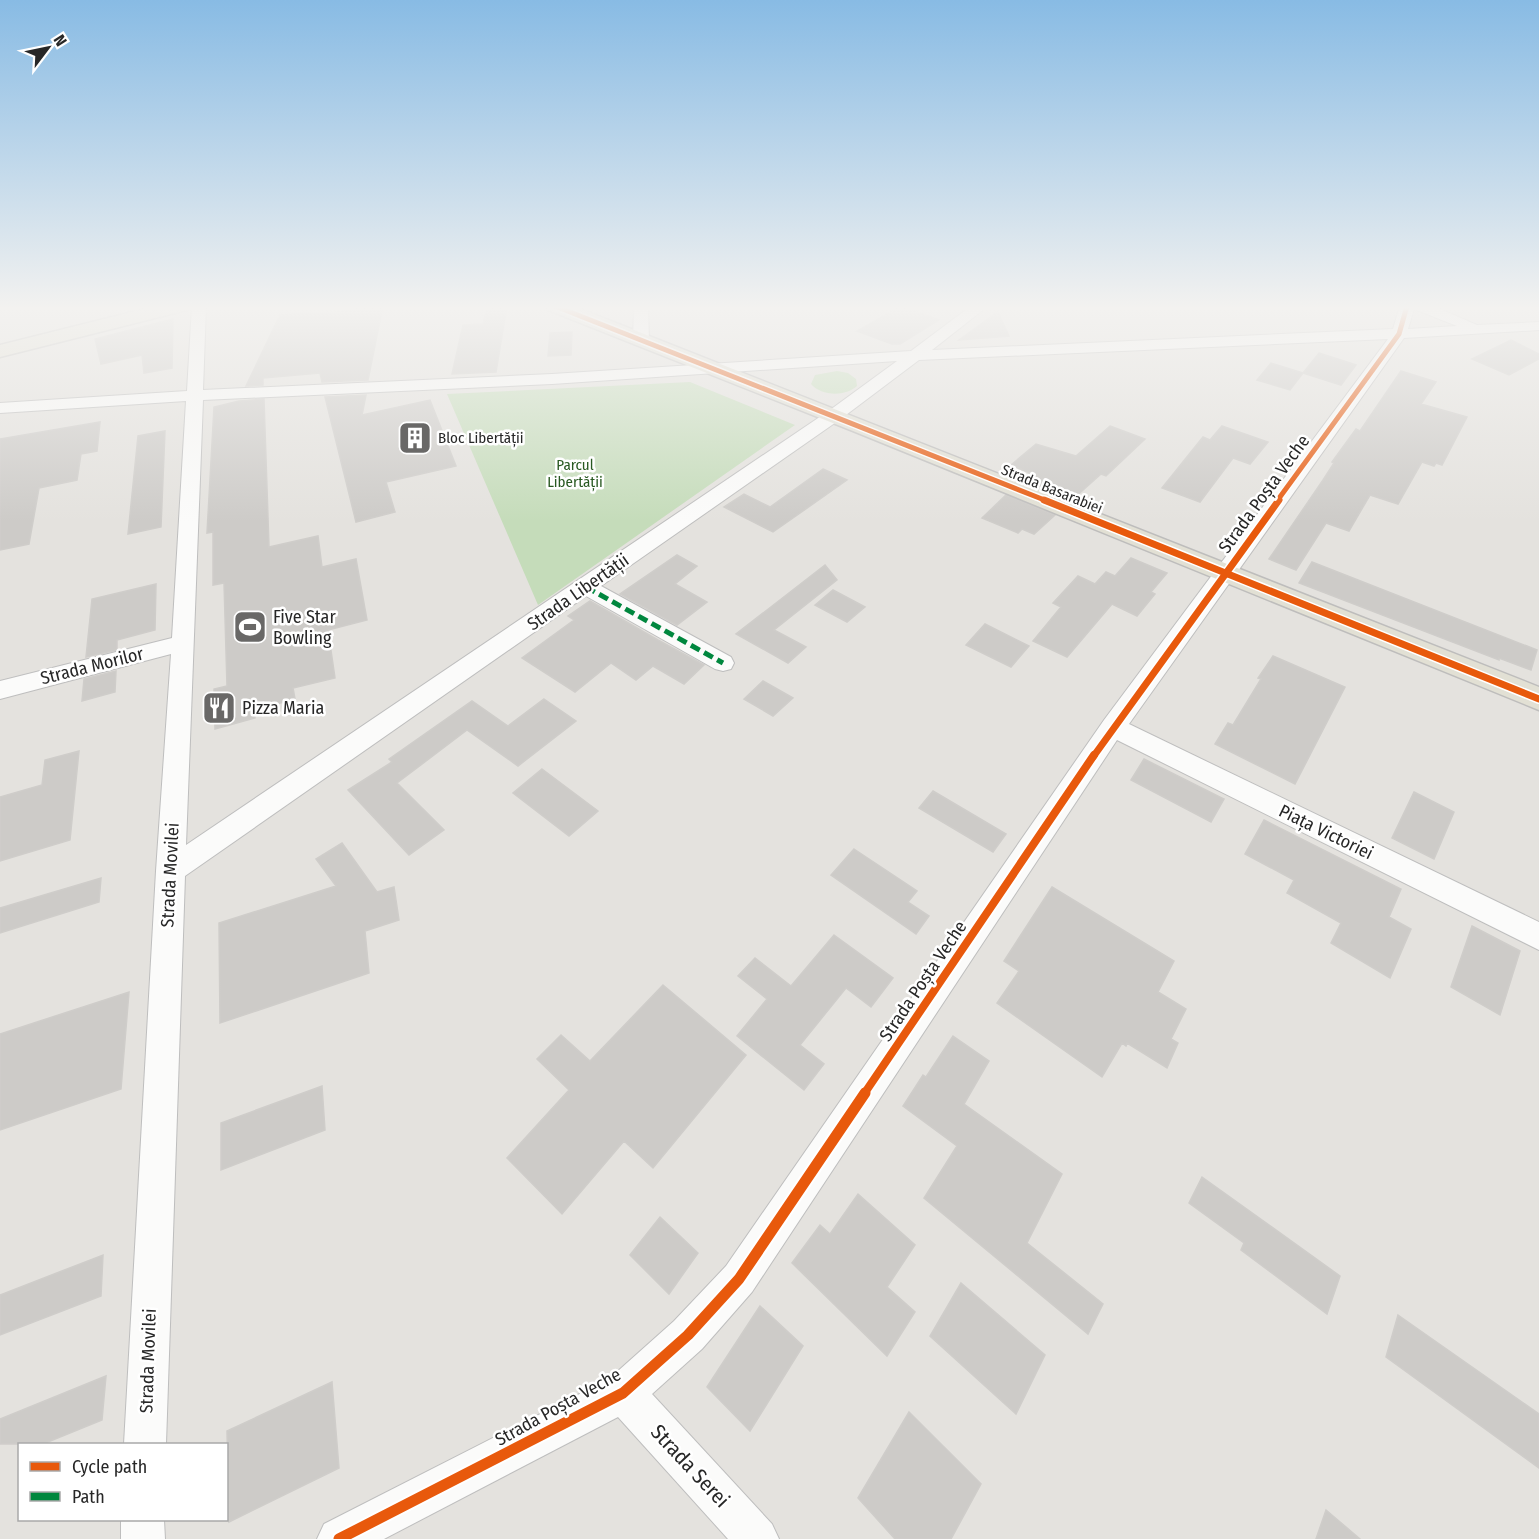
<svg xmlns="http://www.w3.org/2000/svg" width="1539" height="1539" font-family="'Fira Sans Condensed',sans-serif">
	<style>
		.green { fill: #c5dcba }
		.building { fill: #cdcbc8; stroke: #cfcdca; stroke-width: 1.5 }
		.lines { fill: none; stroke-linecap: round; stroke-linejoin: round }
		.minor-casing { stroke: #bebebe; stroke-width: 2 }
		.major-casing { stroke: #bebdbc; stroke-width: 3 }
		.minor { fill: #fbfbfa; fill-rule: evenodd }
		.major { fill: #e2e0d4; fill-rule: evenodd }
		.tram { stroke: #dcdbdd; stroke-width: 1.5 }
		.quiet { stroke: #00873e; stroke-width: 5; stroke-dasharray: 10 5; stroke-linecap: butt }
		.cycleway-far3-casing { stroke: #fff; stroke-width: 8 }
		.cycleway-far2-casing { stroke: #fff; stroke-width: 10 }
		.cycleway-far1-casing { stroke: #fff; stroke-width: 12 }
		.cycleway-casing { stroke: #fff; stroke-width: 15 }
		.cycleway-far3 { stroke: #e8590c; stroke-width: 5 }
		.cycleway-far2 { stroke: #e8590c; stroke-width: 7 }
		.cycleway-far1 { stroke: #e8590c; stroke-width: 8 }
		.cycleway { stroke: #e8590c; stroke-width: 11 }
		.labels { text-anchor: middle; stroke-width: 5; stroke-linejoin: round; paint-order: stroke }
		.far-poi-label { font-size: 15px; fill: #272727; stroke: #fff; text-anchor: start }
		.far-park-label { font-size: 15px; fill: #285921; stroke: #fff }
		.far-street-label { font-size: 15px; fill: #272727; stroke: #fff }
		.street-label { font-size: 18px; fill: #272727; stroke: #fff }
		.poi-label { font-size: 18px; fill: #272727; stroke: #fff; text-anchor: start }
		.near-street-label { font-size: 21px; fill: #272727; stroke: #fff }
	</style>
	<rect width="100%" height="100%" fill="#e4e2de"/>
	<!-- green -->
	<path class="green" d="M837 371 848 373 856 379 857 386C845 397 821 396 811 384L815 375Z
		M690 382 795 425 538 605 447 394Z"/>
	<!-- building -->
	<path class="building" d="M357 306H383L368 380 322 382 320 373 263 378V385L246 386 280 315 355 311Z
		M488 306H507L496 372 452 374 463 325 483 324Z
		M901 306 939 320 900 344H892L857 331Z
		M998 312 1009 336 959 340Z
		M173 319 172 368 144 373 142 355 101 364 95 339Z
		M572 332 571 355 548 356 550 333Z
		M1511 340 1539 354V359L1509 375 1472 359Z
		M1319 353 1356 365 1341 385 1303 373 1290 390 1257 380 1271 363 1303 373Z
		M1401 371 1436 382 1421 404 1467 417 1442 465 1436 463 1434 466 1422 462 1398 504 1370 495 1349 531 1326 523 1296 570 1269 559 1323 480 1334 463 1332 462 1356 429 1360 431Z
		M366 395 362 415 430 400 456 466 386 482 395 512 356 522 325 397Z
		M264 399 269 547 318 536 322 567 356 559 367 620 328 630 335 678 293 688 295 699 255 710V718L215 729 214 689 227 686 224 583 213 585V532L207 533 214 407 239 401Z
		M100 422 97 451 81 454 77 480 39 488 29 544 0 550V439Z
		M1110 426 1145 439 1106 476 1101 474 1072 500 1021 480 1030 473 1011 465 1036 444 1076 456Z
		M1222 426 1268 442 1250 464 1233 458 1200 502 1162 488 1203 437 1210 440Z
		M165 431 161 527 128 534 138 436Z
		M823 469 847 480 773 532 724 507 744 494 770 507Z
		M1006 495 1055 515 1034 534 1022 529 1018 533 982 518Z
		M677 555 697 566 675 584 707 602 677 625 620 594Z
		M1131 558 1167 573 1151 592 1155 594 1137 616 1112 604 1067 657 1033 641 1061 607 1053 603 1078 576 1095 584 1106 572 1115 576Z
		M1312 562 1537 650 1531 670 1499 658V660L1299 583Z
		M825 565 837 580 774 630 806 647 788 663 736 634Z
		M156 584 155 630 117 640V650L86 657 92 599Z
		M833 590 865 607 847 622 815 605Z
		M590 601 658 640 704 665 684 684 653 666 636 680 611 663 575 692 522 658 574 620 568 616Z
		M985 624 1029 646 1011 667 966 645Z
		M1273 656 1345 687 1295 784 1215 744 1228 723 1233 725 1261 679 1258 678Z
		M116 671 115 692 82 701 84 679Z
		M763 681 793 698 773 716 744 699Z
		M544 699 576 721 518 766 467 730 397 783 444 830 409 855 348 790 392 762 389 759 472 701 508 726Z
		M79 751 70 840 0 861V797L42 785 45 760Z
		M1144 759 1224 799 1211 822 1131 780Z
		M542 769 598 811 569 836 513 793Z
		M933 791 1006 834 993 852 919 808Z
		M1414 792 1454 812 1434 859 1392 838Z
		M1264 820 1401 889 1389 917 1411 929 1390 978 1331 943 1341 923 1287 893 1294 880 1245 854Z
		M342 843 377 892 394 887 399 920 365 931 369 973 220 1023 219 923 336 886 316 859Z
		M854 849 917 891 908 902 929 916 916 934 831 875Z
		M101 878 99 902 0 933V908Z
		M1052 887 1174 961 1158 992 1186 1009 1171 1039 1178 1043 1167 1068 1127 1043 1126 1046 1122 1043 1102 1077 997 1003 1019 971 1004 961Z
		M1472 926 1520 951 1500 1015 1451 987Z
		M834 935 893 978 871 1007 846 988 800 1045 824 1064 804 1090 737 1036 767 999 738 976 755 958 791 986Z
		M663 985 746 1055 653 1168 624 1141 562 1214 507 1158 569 1090 537 1059 561 1035 590 1061Z
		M129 992 121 1089 0 1130V1034Z
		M953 1036 989 1061 964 1104 1062 1174 1027 1243 1103 1304 1088 1334 924 1198 957 1146 903 1106 923 1075 926 1077Z
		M322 1086 325 1130 221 1170V1123Z
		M1202 1177 1340 1276 1327 1314 1241 1250 1244 1243 1189 1203Z
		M858 1194 915 1245 887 1287 915 1312 887 1356 792 1263 820 1225 830 1234Z
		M660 1217 698 1253 669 1294 630 1255Z
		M103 1255 101 1296 0 1335V1295Z
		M961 1283 1045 1355 1016 1414 930 1336Z
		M760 1306 803 1346 750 1431 707 1387Z
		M1398 1315 1539 1414V1468L1386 1357Z
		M106 1376 102 1420 43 1444H0V1419Z
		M332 1382 339 1468 229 1522 227 1431Z
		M909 1412 981 1484 951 1539H895L858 1498Z
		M1326 1510 1360 1539H1316Z"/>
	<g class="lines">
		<!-- minor casing -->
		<g class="minor-casing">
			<path id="minor" d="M192 306H206L203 390 552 374 911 351 971 306H988L932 350 1393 329 1400 306H1433L1477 325 1539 322V330L1404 338 1129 724 1539 922V950L1117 740 752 1292 702 1349 652 1394 772 1524 779 1539H728L618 1417 384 1539H317L324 1524 609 1379 674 1321 726 1266 1104 720 1388 339 919 360 842 418 601 586 731 657 734 663 731 669 723 671 715 669 586 596 185 876 166 1444H124L156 871 171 654 0 699V681L172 638 186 401 0 413V403L187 391ZM1414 309 1457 326 1408 329ZM897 361 830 410 186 845 203 400 552 384Z
				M634 306H648L649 341 646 344H636L633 341Z
				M121 1520H164L165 1539H121Z"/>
		</g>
		<!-- major casing -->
		<g class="major-casing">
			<path id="major" d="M156 306H189L187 310 0 357V345Z
				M546 306H573L1539 687V710L853 431 548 310Z"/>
		</g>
		<!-- minor -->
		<use href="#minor" class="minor"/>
		<!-- major -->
		<use href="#major" class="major"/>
		<!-- tram -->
		<path class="tram" d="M553 306 1539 701"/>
		<!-- quiet -->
		<path class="quiet" d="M586 587 723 663"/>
		<!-- cycleway-far3 casing -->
		<g class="cycleway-far3-casing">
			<path id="cycleway-far3" d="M555 306 1047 501
				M1277 501 1399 334 1407 306"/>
		</g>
		<!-- cycleway-far2 casing -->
		<g class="cycleway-far2-casing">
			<path id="cycleway-far2" d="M1044 500 1539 699
				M1093 757 1279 500"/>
		</g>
		<!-- cycleway-far1 casing -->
		<g class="cycleway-far1-casing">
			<path id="cycleway-far1" d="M864 1094 1094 755"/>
		</g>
		<!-- cycleway casing -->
		<g class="cycleway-casing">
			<path id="cycleway" d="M339 1539 623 1393 688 1335 739 1279 865 1093"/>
		</g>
		<!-- cycleway-far3 -->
		<use href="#cycleway-far3" class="cycleway-far3"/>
		<!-- cycleway-far2 -->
		<use href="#cycleway-far2" class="cycleway-far2"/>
		<!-- cycleway-far1 -->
		<use href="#cycleway-far1" class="cycleway-far1"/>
		<!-- cycleway -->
		<use href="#cycleway" class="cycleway"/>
	</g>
	<!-- sky -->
	<linearGradient id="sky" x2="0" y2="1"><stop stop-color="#88bbe4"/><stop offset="0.59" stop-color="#f3f2f0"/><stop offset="1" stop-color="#f3f2f0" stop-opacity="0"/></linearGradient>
	<rect width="1539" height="522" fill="url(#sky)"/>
	<!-- icons -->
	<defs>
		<g id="building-square" transform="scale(1.725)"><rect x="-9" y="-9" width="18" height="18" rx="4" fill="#696867" stroke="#fff"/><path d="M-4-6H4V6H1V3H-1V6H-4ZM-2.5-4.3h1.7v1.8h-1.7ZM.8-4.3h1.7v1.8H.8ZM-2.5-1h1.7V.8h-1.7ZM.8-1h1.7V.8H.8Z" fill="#fff"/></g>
		<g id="stadium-square" transform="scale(1.725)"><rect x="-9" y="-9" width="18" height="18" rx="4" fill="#696867" stroke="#fff"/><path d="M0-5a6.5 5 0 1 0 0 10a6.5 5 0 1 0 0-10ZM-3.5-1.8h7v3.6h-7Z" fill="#fff"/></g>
		<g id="restaurant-square" transform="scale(1.725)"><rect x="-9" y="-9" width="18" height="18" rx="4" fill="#696867" stroke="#fff"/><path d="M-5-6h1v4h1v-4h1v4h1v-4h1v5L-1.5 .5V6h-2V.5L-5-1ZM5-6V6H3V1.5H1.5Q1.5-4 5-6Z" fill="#fff"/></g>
	</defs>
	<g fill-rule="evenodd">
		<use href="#building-square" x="415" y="438"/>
		<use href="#stadium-square" x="250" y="627"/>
		<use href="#restaurant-square" x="219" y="708"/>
	</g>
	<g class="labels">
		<!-- far-poi labels -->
		<g class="far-poi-label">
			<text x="438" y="443">Bloc Libertății</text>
		</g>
		<!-- far-park labels -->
		<g class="far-park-label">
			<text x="575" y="470">Parcul<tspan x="575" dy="17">Libertății</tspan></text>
		</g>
		<!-- far-street labels -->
		<g class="far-street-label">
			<text transform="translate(1052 489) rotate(22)" y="5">Strada Basarabiei</text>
		</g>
		<!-- street labels -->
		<g class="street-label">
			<text transform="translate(1264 494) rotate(-54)" y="6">Strada Poșta Veche</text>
			<text transform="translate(578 592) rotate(-35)" y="6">Strada Libertății</text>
			<text transform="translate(92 666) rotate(-14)" y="6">Strada Morilor</text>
			<text transform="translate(1326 832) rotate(26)" y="6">Piața Victoriei</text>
			<text transform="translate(170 875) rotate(-87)" y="6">Strada Movilei</text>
			<text transform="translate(923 981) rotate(-56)" y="6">Strada Poșta Veche</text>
			<text transform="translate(148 1361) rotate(-88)" y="6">Strada Movilei</text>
			<text transform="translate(558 1407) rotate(-29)" y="6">Strada Poșta Veche</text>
		</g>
		<!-- poi labels -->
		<g class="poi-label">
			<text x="273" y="623">Five Star<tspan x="273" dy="21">Bowling</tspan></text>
			<text x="242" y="714">Pizza Maria</text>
		</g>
		<!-- near-street labels -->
		<g class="near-street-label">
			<text transform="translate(690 1466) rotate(47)" y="7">Strada Serei</text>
		</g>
	</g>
	<!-- legend -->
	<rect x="18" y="1443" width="210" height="78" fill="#ffffff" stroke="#a9a9a9" stroke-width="1.5"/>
	<rect x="30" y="1462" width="30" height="9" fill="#e8590c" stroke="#a9a9a9" stroke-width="1.5"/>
	<text x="72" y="1473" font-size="18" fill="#272727">Cycle path</text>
	<rect x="30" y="1492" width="30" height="9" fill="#00873e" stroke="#a9a9a9" stroke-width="1.5"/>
	<text x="72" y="1503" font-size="18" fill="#272727">Path</text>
	<!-- north arrow -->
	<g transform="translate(48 48) rotate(58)" stroke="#ffffff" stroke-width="4.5" paint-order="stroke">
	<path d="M0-4.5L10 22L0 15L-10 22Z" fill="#272727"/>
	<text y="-9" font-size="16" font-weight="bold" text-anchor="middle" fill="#272727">N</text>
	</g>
</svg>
